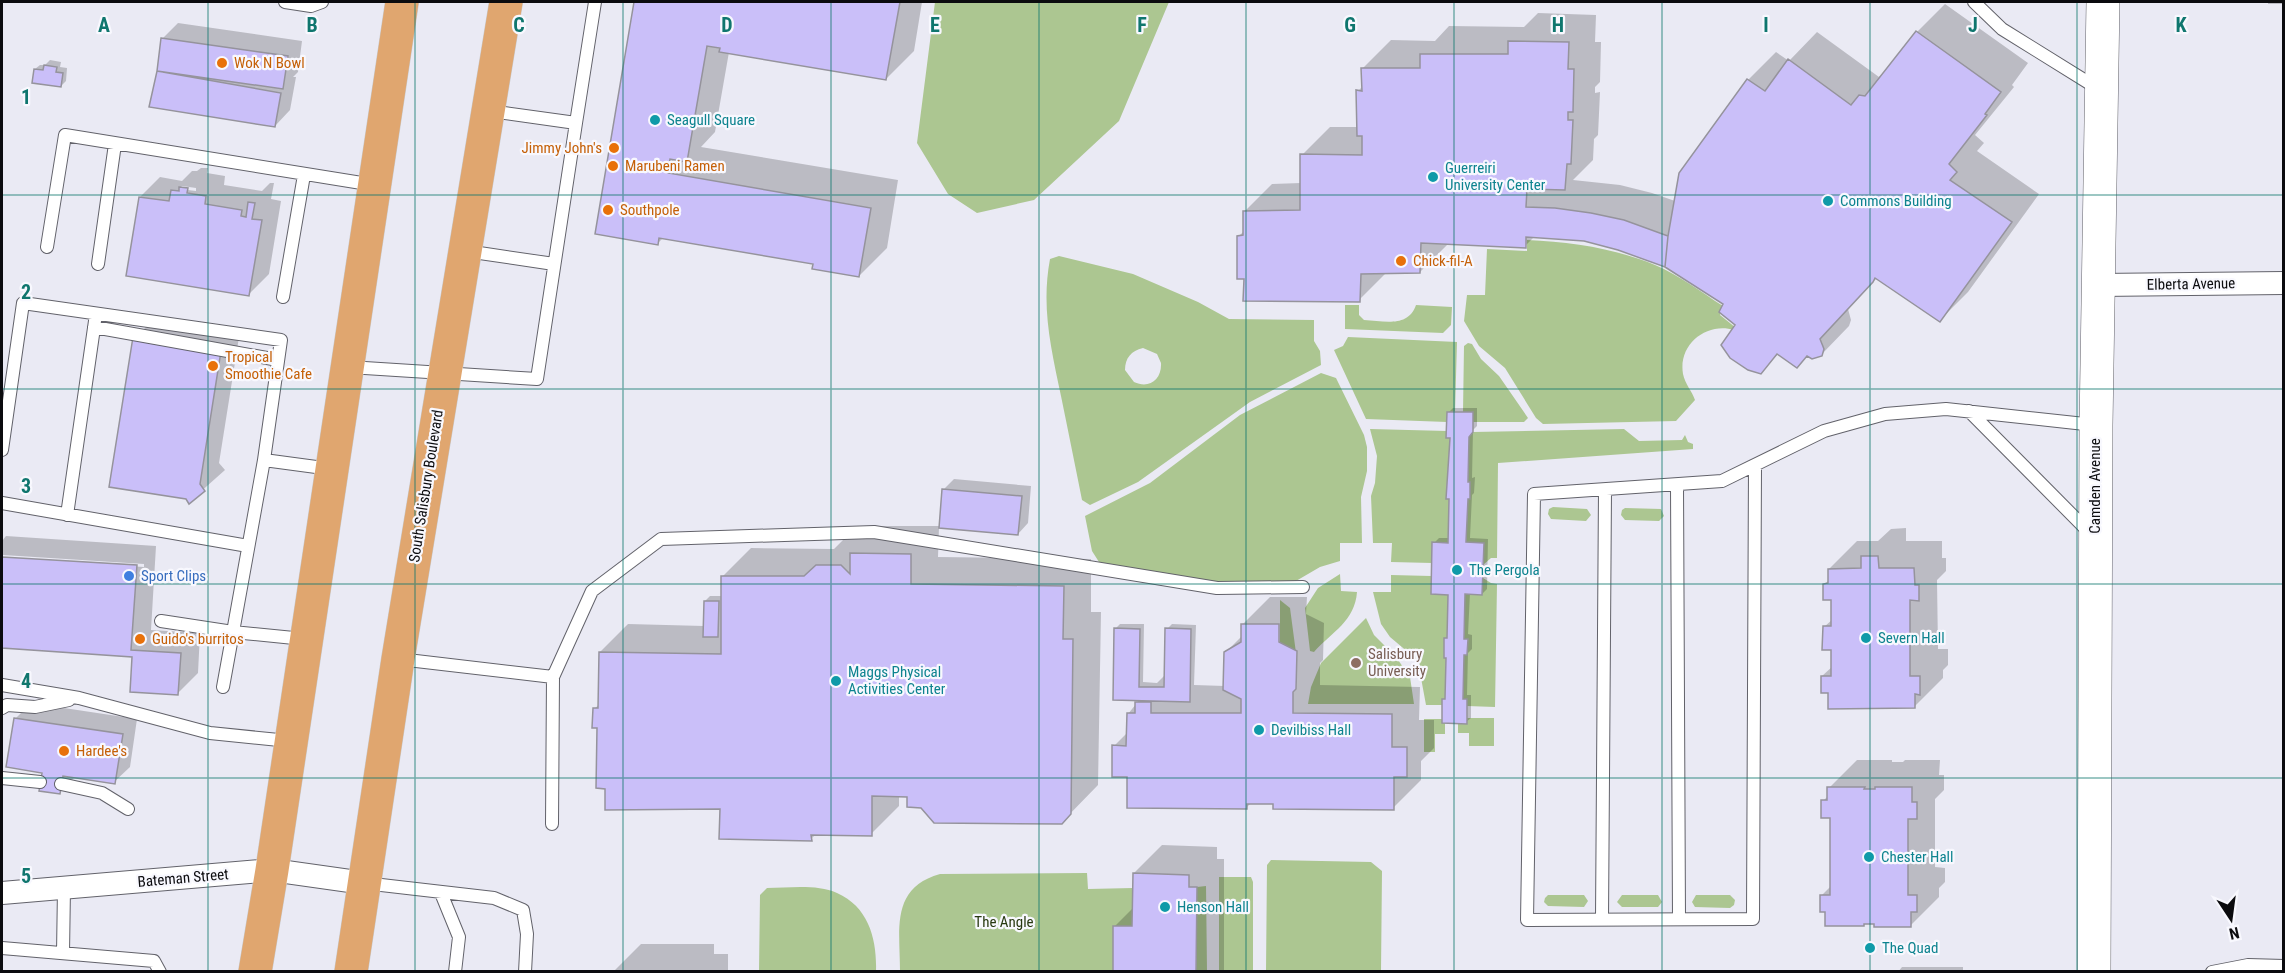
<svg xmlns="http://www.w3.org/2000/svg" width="2285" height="973" font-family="'Roboto Condensed',sans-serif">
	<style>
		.green { fill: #acc691; fill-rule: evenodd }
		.shadow { fill: #0003; fill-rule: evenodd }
		.building { fill: #cabff9; stroke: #95939c; stroke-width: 1.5 }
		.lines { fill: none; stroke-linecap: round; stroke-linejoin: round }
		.lane-casing { stroke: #62626a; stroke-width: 14 }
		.street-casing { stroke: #62626a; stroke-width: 24 }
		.secondary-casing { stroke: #62626a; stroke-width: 34 }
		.primary-casing { stroke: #c9c9ca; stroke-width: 34 }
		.lane { stroke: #fff; stroke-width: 12 }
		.street { stroke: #fff; stroke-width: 22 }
		.secondary { stroke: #fff; stroke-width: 33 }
		.primary { stroke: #e0a66f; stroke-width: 33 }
		.grid { fill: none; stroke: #0f766e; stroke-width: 1.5; stroke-opacity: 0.55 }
		.food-dot { fill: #e8710a; stroke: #f8f8fe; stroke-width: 2 }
		.culture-dot { fill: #0f9aa8; stroke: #f8f8fe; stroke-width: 2 }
		.shop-dot { fill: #3f7fe0; stroke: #f8f8fe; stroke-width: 2 }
		.education-dot { fill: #8d6e63; stroke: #f8f8fe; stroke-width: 2 }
		.labels { text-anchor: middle; stroke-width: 4.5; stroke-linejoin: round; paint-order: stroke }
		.food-label { font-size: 15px; fill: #c56008; stroke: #f8f8fe; text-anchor: start }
		.culture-label { font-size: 15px; fill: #0d838f; stroke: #f8f8fe; text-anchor: start }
		.street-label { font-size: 15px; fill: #0b0b0e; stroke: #f8f8fe }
		.shop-label { font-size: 15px; fill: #366cbe; stroke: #f8f8fe; text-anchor: start }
		.education-label { font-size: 15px; fill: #785e54; stroke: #f8f8fe; text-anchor: start }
		.park-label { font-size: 15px; fill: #283910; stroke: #f8f8fe }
		.grid-label { font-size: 20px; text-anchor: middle; font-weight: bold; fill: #0f766e; stroke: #f8f8fe; stroke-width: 4.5; stroke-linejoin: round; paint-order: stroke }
	</style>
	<rect width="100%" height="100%" fill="#eaeaf4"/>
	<!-- green -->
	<path class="green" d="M935 2H1169L1119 121 1034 200 977 213 948 194 917 143Z
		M1527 240C1571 242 1614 248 1655 265 1679 275 1701 292 1723 306L1720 315 1736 328 1734 330C1707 322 1678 344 1683 374 1685 384 1692 391 1695 400L1676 421 1543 424 1536 418 1505 368 1479 346 1464 321 1467 295H1485L1487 249 1527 251Z
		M1059 256 1133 274 1198 302 1229 319 1314 320V341L1320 351 1321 365 1250 402 1138 482 1090 505 1082 500C1075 465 1068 430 1061 396 1051 348 1041 307 1050 259ZM1143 348 1157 354 1161 363C1162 380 1149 389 1134 382L1125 370C1125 358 1131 351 1143 348Z
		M1345 305H1359V315L1364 320C1384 321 1408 328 1416 305L1452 307 1451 325 1443 333 1345 329Z
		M1348 337 1457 342 1455 412 1447 422 1366 419 1334 350 1343 346Z
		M1468 343 1472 344 1481 359 1499 376 1528 418 1524 422H1473L1463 412 1464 346Z
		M1321 373 1336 378 1364 435 1367 447V471L1361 497 1362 543H1340V561L1320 567 1296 581 1242 585 1161 578 1099 562 1092 551 1085 516 1150 483 1240 415Z
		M1370 429 1447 431 1450 438 1446 499H1449L1448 543 1432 542V563L1391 562 1392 543H1373L1371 496 1375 483 1377 456Z
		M1624 429 1639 441 1682 440 1685 435 1688 442 1693 444V449L1498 463 1497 558H1491L1483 565 1466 542 1468 499 1470 498V482H1468L1469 437 1473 432Z
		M1553 507 1587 509 1591 515 1586 521 1551 519 1548 514 1549 509Z
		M1625 508 1661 509 1664 516 1659 521 1625 520 1621 515 1622 510Z
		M1340 574 1341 591 1357 592C1355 621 1332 632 1314 652L1310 651 1305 608 1318 588Z
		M1391 575 1431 576V594L1448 595 1447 638H1444V657L1446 658 1445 699 1442 705H1426L1419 667 1409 653 1390 637 1381 624 1373 592H1391Z
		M1483 578 1491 583 1497 584 1495 707 1467 706V700L1463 699 1464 655H1467L1468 639H1464L1465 594 1482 595Z
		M1280 600 1290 608 1296 653 1280 645Z
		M1366 618 1374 635 1396 657 1410 677 1414 704H1308L1311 687 1321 663Z
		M1467 718H1494V746H1469V733H1458V724H1467Z
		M1424 719H1442V723H1445V734H1435V752H1424Z
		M1271 860 1371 862 1382 871 1381 971H1266L1267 865Z
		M1087 873 1088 889 1133 888 1132 926H1113V971H900C900 930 890 888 940 874Z
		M1219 877H1251L1253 882V971H1219Z
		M1206 886 1207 971 1196 972 1197 887Z
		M767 888C789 888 817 884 837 893 869 907 877 940 876 971H759L760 895Z
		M1548 895H1584L1588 901 1584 907 1548 906 1544 902 1545 898Z
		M1622 895H1658L1662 902 1658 907H1622L1617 902Z
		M1696 895H1730L1735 900 1734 905 1730 908 1695 907 1692 902Z"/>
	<!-- shadow -->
	<path class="shadow" d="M636 2H922L914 51 886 79 729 52 715 132 701 147 898 180 887 248 859 276 815 263 664 237 658 243 597 233Z
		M2268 2H2284V4H2268Z
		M1945 4 2028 63 2012 85 2014 87 1975 135 1984 143 1977 151 2039 194 1968 292 1940 320 1877 278 1848 309 1851 320 1849 326 1821 355H1808L1797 366 1779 353 1760 372 1725 303 1665 266 1618 248 1584 240 1535 236 1525 246 1448 244 1420 272H1387L1359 300 1245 278 1239 236 1244 231V212L1272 184 1301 183 1302 155 1330 127H1358V91L1363 86V68L1391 40 1435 41 1449 26 1524 27 1538 13 1596 15 1595 42H1601L1600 82 1595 87V93L1600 92 1598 135 1594 139 1593 160 1573 180 1620 185 1652 193 1675 201 1680 174 1748 80 1776 52 1789 61 1817 32 1879 77 1889 68 1917 32Z
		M178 23 302 41 298 72 293 77H296L290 110 275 126 151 106 163 38Z
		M50 60 61 62 60 67 67 68 66 81 61 86 35 69 40 65H45Z
		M201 168H208L207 173 225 176 224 185 262 191 270 183H274L271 199 281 201 269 274 249 294 140 197 160 177 182 181 192 171H197ZM182 186 196 188V191L179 189Z
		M155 318 240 331 219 463 225 470 189 502 135 338Z
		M1453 408H1477V426L1473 430 1472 478 1475 477 1474 493 1472 495 1470 538 1488 539 1487 589 1482 594 1470 593 1468 634 1472 635V649L1468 653 1467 695H1471V718L1466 722 1444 700 1447 697 1448 656 1446 639 1448 636 1450 593 1434 543 1439 538H1450L1452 436 1448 413Z
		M954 479 1031 486 1028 523 1018 534 939 527 938 557 1091 559V612H1101L1098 785 1061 823 899 795V806L871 834H816L811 839 721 808 606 787 594 709 600 704V652L628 624 704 626 705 601 710 596H722L723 576 751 548 834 549 845 538H868L880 526H940L943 490Z
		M1906 528V541H1942V558H1946V571L1937 580 1938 649H1948V665L1943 670V678L1915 706 1829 691 1822 676 1833 666V648L1824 627 1833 619V598L1825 584 1829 580V569L1857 541H1878L1891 529Z
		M6 536 156 546 151 630 200 633 198 673 177 694 134 655 2 647V541ZM3 555 144 564V567L3 558Z
		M1270 597H1307L1306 614 1324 623 1323 660 1320 663V685L1420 687 1419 720H1434V748L1421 761V780L1393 808 1274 803H1251L1247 807 1128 776 1114 746 1128 732V714L1140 699 1115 629 1120 624H1144L1143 682 1157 683 1165 675 1167 629 1172 624 1196 625 1194 685 1225 686V653L1242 636V625Z
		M31 703 137 719 130 767 114 782 75 777 59 792 43 772 15 719Z
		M1857 760H1892V762H1903L1905 760H1940L1939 775H1944V790L1935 799V867L1945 868V882L1939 888V897L1911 925 1875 922H1866L1864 925 1827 910 1822 895 1831 886V817L1823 801 1829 795V788Z
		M1162 845 1217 847V859H1224V972H1115V926L1134 907V873Z
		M641 944H714V954H728V972H613Z
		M1902 967H1963V972H1898Z"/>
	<!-- building -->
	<path class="building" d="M634 2H900L886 80 719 52 720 48 707 46 687 162 670 159 668 173 871 208 859 277 812 269 813 264 659 238 658 245 595 234Z
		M1916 31 2001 92 1985 114 1987 115 1949 164 1957 172 1950 180 2012 222 1940 322 1875 278 1873 282 1820 339 1824 349 1822 356 1812 359 1807 356 1797 368 1777 354 1761 374 1748 370 1730 358 1721 345 1735 325 1719 312 1723 304 1665 267 1668 236 1679 173 1747 79 1765 91 1788 59 1851 105 1859 95 1865 96Z
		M161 38 288 56 283 89 157 71Z
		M1508 41 1569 42 1568 69H1574L1573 112H1568V120H1573L1571 164H1567L1565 190 1527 189 1526 207 1555 208 1591 213 1624 220 1668 236 1665 267 1618 250 1584 241 1526 237V248L1421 243 1420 273 1361 274 1360 302 1243 301 1244 279H1237V236L1243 235V211L1300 210V154L1362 155V136H1357L1356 90 1362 91 1361 68H1420V54H1508Z
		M44 65 57 67 56 72 63 73 61 87 32 83 34 69 43 70Z
		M157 71 281 93 275 127 149 107Z
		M179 187 188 188 187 193 206 196 205 204 242 210 241 216 246 217 248 202 255 203 252 219 262 220 249 296 126 276 139 197 169 201 171 190 179 191Z
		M133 337 221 351 200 484 205 491 189 504 186 499 109 487Z
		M1447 412H1473V432L1469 437 1468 482H1470V499H1468L1466 542 1484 543 1482 595 1465 594 1464 639H1468L1467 655H1464L1463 699H1467V724L1442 723V699H1445L1446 658H1444V638H1447L1448 595 1431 594 1432 542 1448 543 1449 499H1446L1450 438H1446Z
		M942 489 1022 496 1018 535 939 528Z
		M850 553 911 554V584L1064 586 1063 639H1073L1071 814 1062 824 934 823 921 808 907 807V797L872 796V836L811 835 812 841 719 839 720 809 605 810V789L596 788 597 728H592L593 708H598L599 652 721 654V576H804L816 565H841L850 574Z
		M1861 556H1878L1879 568H1914L1915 585H1919V601L1910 600V676H1920V695L1915 694V708L1828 709V693H1821V676H1831V650H1822L1823 626H1831V600H1823V584L1828 583V569L1861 568Z
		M2 557 137 565 131 650 181 653 178 695 130 692 132 657 2 648Z
		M704 601H719L718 637H703Z
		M1241 624H1279V642L1297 651 1296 689 1293 692V713L1392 714V747H1407V777H1394V810L1273 809V804H1247V809L1127 808V777H1112V745L1126 746 1127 713H1135V702H1151V713H1241V699L1223 690 1224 652 1241 642Z
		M1114 628 1140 629 1139 687H1164L1165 628 1191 629 1190 702 1113 700Z
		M14 718 123 734 115 784 63 776 60 794 39 791 42 773 6 767Z
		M1827 787H1865L1864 789H1875V787H1912V802H1917V819H1908V895H1917V912H1911V927H1874V924H1864V926H1825V912H1820V895H1830V818H1821V800H1827Z
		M1133 873 1189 875V887H1197L1196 972H1113V926H1132Z"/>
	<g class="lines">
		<!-- lane casing -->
		<g class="lane-casing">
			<path id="lane" d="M285 2 311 6 322 2
				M1974 2 2002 29 2097 88
				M490 111 576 123 595 2
				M47 247 65 135 374 185
				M466 251 554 264
				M98 264 115 144
				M283 297 304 175
				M94 327 278 360
				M349 367 537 379 576 123
				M1969 411 2089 532
				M2 450 23 303 281 340 264 460 233 632 304 639
				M264 460 331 469
				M1755 466 1753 919 1527 920 1534 494 1722 481 1824 431 1885 414 1946 409 2094 425
				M1677 485 1679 919
				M2 503 248 546
				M67 515 96 314
				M161 621 233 632 223 687
				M399 659 553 677 552 824
				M553 677 592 591 661 539 874 532 1217 588 1303 587
				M2 685 79 698 210 733 289 741
				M2 708 7 705 35 707 69 700
				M2 778 40 782
				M61 784 102 793 128 809
				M364 883 494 898 523 910 527 934 525 972
				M441 893 459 937 455 972
				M1602 919 1605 490
				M2 948 154 961 160 972
				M63 953 64 888
				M2212 972 2248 965 2284 966"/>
		</g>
		<!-- street casing -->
		<g class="street-casing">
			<path id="street" d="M2098 285 2284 283
				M2 893 272 870 364 883"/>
		</g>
		<!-- secondary casing -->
		<g class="secondary-casing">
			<path id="secondary" d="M2094 972 2096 425 2103 2"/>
		</g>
		<!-- primary casing -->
		<g class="primary-casing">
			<path id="primary" d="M255 972 272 870 402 2
				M351 972 398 659 506 2"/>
		</g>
		<!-- lane -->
		<use href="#lane" class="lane"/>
		<!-- street -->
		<use href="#street" class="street"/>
		<!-- secondary -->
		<use href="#secondary" class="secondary"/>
		<!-- primary -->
		<use href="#primary" class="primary"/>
	</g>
	<!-- grid -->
	<path class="grid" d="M208 2V972M415 2V972M623 2V972M831 2V972M1039 2V972M1246 2V972M1454 2V972M1662 2V972M1870 2V972M2077 2V972M2 195H2284M2 389H2284M2 584H2284M2 778H2284"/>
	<!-- markers -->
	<g class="food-dot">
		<circle cx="222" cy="63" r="6"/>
		<circle cx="614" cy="148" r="6"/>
		<circle cx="613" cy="166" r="6"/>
		<circle cx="608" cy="210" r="6"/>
		<circle cx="1401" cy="261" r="6"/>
		<circle cx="213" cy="366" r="6"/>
		<circle cx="140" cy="639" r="6"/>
		<circle cx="64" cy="751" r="6"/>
	</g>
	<g class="culture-dot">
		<circle cx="655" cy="120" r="6"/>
		<circle cx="1433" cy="177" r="6"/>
		<circle cx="1828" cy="201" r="6"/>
		<circle cx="1457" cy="570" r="6"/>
		<circle cx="1866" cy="638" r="6"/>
		<circle cx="836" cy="681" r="6"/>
		<circle cx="1259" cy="730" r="6"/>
		<circle cx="1869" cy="857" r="6"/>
		<circle cx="1165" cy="907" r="6"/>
		<circle cx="1870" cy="948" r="6"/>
	</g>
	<circle class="shop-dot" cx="129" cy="576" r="6"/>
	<circle class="education-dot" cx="1356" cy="663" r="6"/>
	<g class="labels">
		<!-- food labels -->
		<g class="food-label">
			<text x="234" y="68">Wok N Bowl</text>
			<text x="602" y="153" text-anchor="end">Jimmy John's</text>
			<text x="625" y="171">Marubeni Ramen</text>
			<text x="620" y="215">Southpole</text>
			<text x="1413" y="266">Chick-fil-A</text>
			<text x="225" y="362">Tropical<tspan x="225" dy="17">Smoothie Cafe</tspan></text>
			<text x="152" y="644">Guido's burritos</text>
			<text x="76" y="756">Hardee's</text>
		</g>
		<!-- culture labels -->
		<g class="culture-label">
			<text x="667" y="125">Seagull Square</text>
			<text x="1445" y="173">Guerreiri<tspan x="1445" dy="17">University Center</tspan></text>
			<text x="1840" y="206">Commons Building</text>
			<text x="1469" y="575">The Pergola</text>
			<text x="1878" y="643">Severn Hall</text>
			<text x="848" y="677">Maggs Physical<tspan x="848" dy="17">Activities Center</tspan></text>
			<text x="1271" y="735">Devilbiss Hall</text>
			<text x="1881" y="862">Chester Hall</text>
			<text x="1177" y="912">Henson Hall</text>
			<text x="1882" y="953">The Quad</text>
		</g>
		<!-- street labels -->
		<g class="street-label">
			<text transform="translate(2191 284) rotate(-1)" y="5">Elberta Avenue</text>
			<text transform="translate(426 486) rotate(-81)" y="5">South Salisbury Boulevard</text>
			<text transform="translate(2095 486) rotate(-90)" y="5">Camden Avenue</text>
			<text transform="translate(183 878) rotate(-5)" y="5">Bateman Street</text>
		</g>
		<!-- shop labels -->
		<g class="shop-label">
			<text x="141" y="581">Sport Clips</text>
		</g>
		<!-- education labels -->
		<g class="education-label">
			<text x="1368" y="659">Salisbury<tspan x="1368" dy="17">University</tspan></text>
		</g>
		<!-- park labels -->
		<g class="park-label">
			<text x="1004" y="927">The Angle</text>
		</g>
	</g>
	<g class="grid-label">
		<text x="104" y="32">A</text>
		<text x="312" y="32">B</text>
		<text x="519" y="32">C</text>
		<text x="727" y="32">D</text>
		<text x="935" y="32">E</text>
		<text x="1142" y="32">F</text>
		<text x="1350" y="32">G</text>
		<text x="1558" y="32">H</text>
		<text x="1766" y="32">I</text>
		<text x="1973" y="32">J</text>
		<text x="2181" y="32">K</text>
		<text x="26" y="104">1</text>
		<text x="26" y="299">2</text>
		<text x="26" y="493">3</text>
		<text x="26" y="688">4</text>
		<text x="26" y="883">5</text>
	</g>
	<!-- border -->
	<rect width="2285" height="973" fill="none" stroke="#0b0b0e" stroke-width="6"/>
	<!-- north arrow -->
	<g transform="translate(2231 919) rotate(167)" stroke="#f8f8fe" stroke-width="4.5" paint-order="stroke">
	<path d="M0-4.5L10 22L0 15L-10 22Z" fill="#0b0b0e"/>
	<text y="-9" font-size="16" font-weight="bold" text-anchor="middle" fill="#0b0b0e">N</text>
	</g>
</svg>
